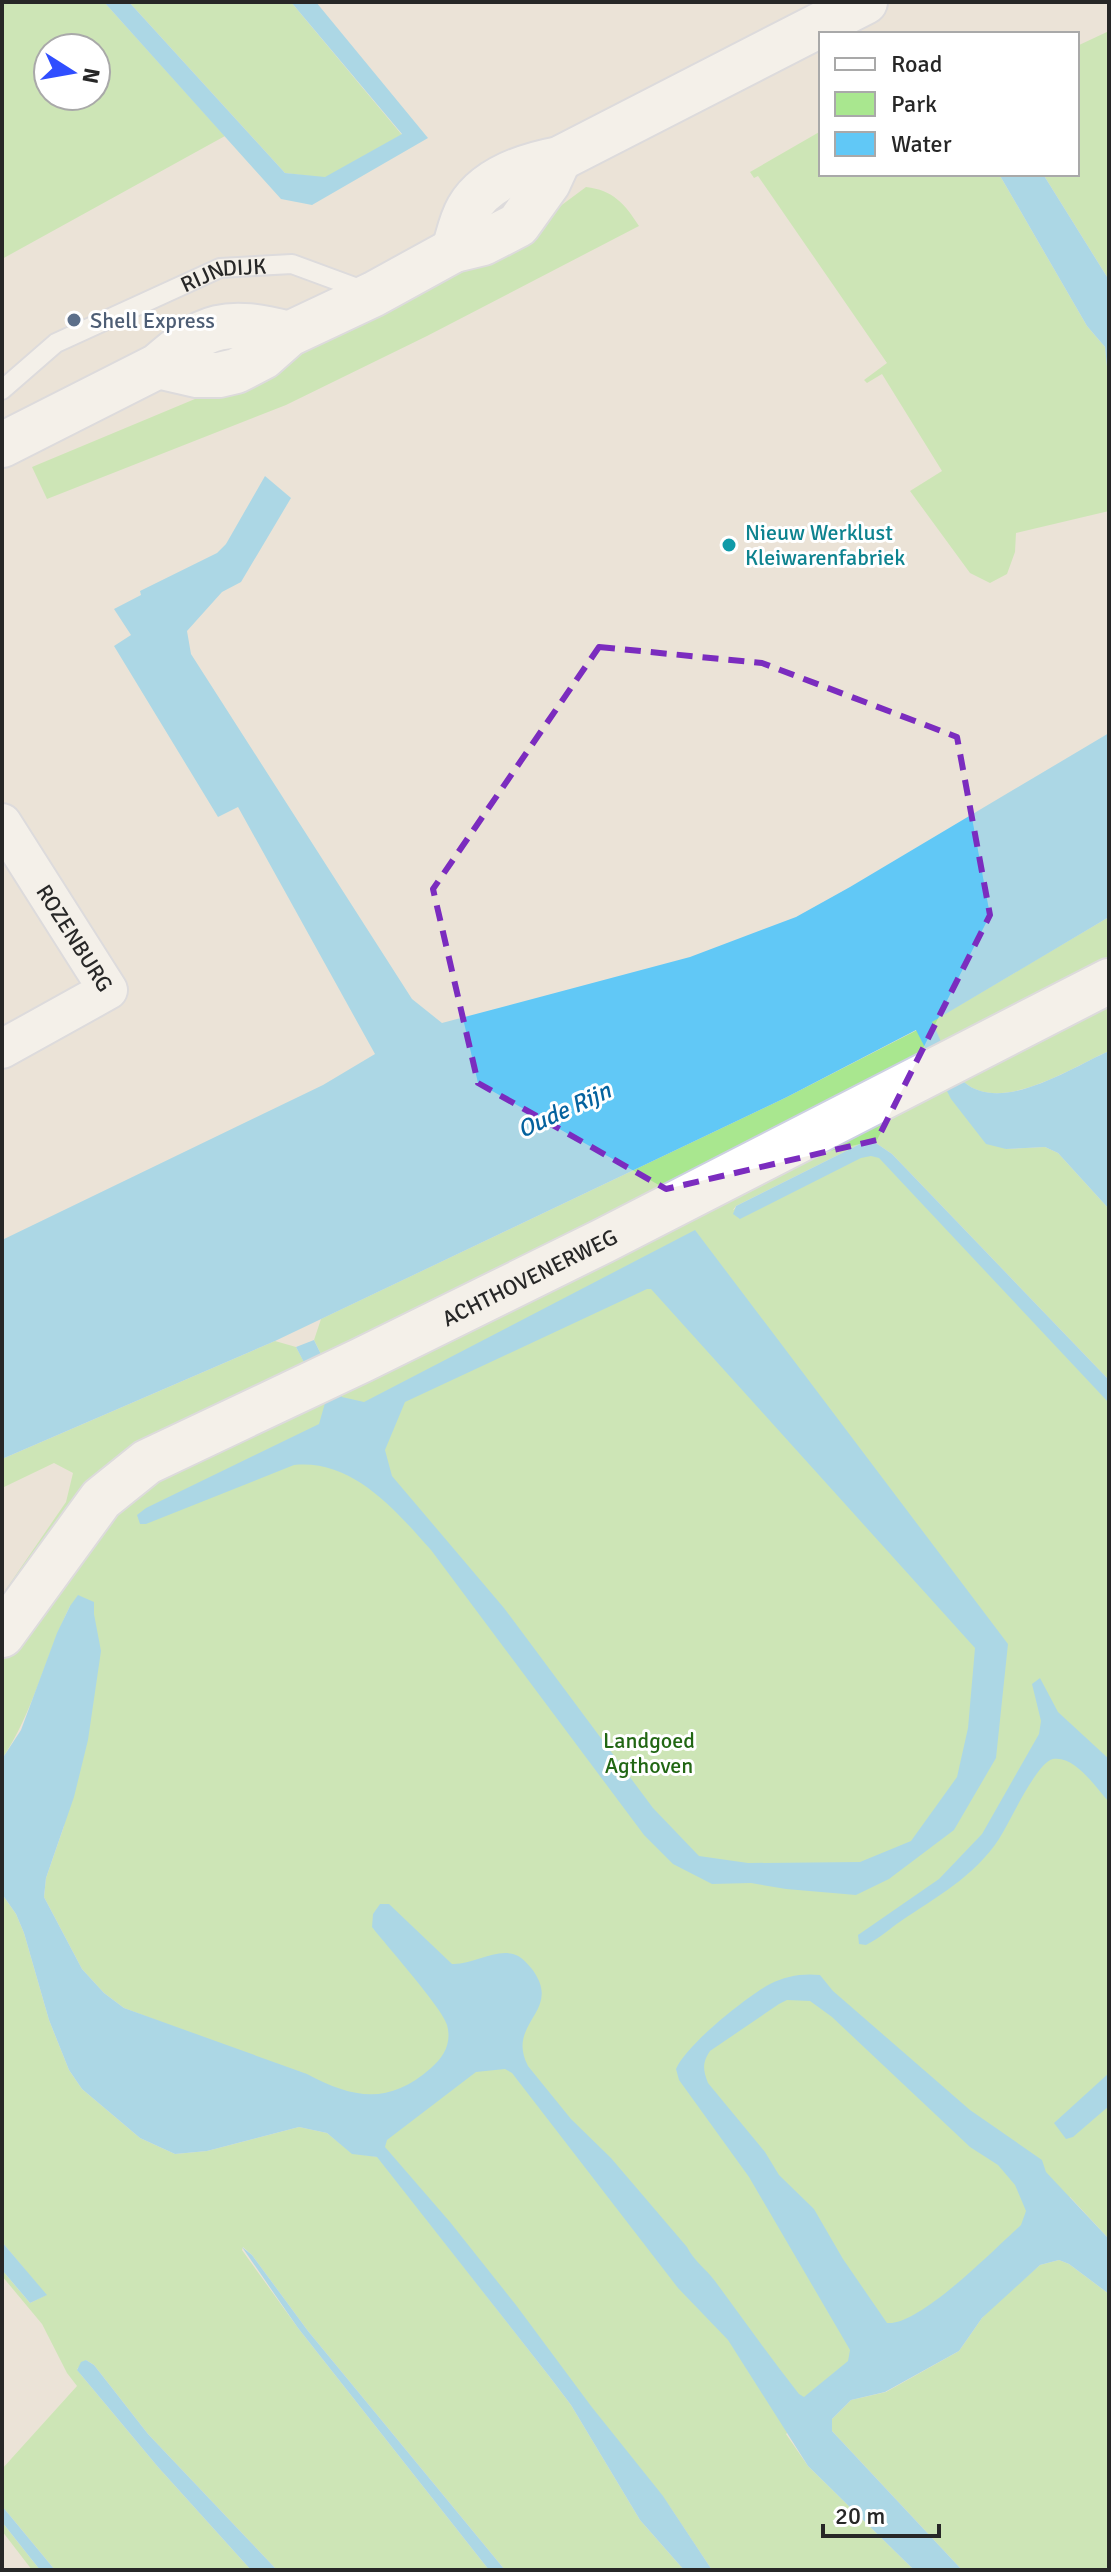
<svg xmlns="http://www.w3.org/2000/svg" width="1111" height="2572" font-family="Signika,sans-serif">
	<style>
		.green { fill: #a9e78f; fill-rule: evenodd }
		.water { fill: #61c8f6; fill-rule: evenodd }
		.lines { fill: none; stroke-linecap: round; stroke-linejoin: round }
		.service-casing { stroke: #ccd0e2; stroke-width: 22 }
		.minor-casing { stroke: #ccd0e2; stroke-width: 42 }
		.tertiary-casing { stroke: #ccd0e2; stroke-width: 48 }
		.service { stroke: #fff; stroke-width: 18 }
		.minor { stroke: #fff; stroke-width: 38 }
		.tertiary { stroke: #fff; stroke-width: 44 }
		.marked { fill: none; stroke: #7b2cbf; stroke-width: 6; stroke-dasharray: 16 10; stroke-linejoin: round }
		.service-dot { fill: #5c6f8a; stroke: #fff; stroke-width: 3 }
		.culture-dot { fill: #0f9aa8; stroke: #fff; stroke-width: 3 }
		.labels { text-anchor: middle; stroke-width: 6; stroke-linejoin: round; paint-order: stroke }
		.street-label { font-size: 22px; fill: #272727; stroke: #fff }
		.service-label { font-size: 22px; fill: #4e5e75; stroke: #fff; text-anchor: start }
		.culture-label { font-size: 22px; fill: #0d838f; stroke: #fff; text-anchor: start }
		.park-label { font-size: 22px; fill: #226714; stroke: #fff }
		.water-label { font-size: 24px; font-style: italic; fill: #04629e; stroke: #fff }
	</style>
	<rect width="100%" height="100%" fill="#ebe3d7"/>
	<!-- green -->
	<path class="green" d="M2 2H104L225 136 2 259ZM48 48H96V96H48Z
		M129 2H291L402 135 325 178 285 173Z
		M1109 31V280L1043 174H1077V46Z
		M821 131V174H999L1087 326 1105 347 1109 386V511L1016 533 1015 552 1007 574 990 583 970 573 910 491 942 471 882 374 867 383 864 380 887 363 758 176 754 178 750 172Z
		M586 187C613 190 625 204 639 226L427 336 286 405 47 499 32 467 250 376 520 236Z
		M1109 917V1051C1074 1066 1001 1115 964 1082 952 1072 939 1037 931 1022Z
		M917 1030 945 1089 1006 1149 1045 1147 1058 1153 1109 1209V1380L892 1154 873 1141H866L736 1206 733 1210 871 1143 1109 1395V2239L1070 2197 786 2434 808 2466 914 2570H712L668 2504 386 2149 331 2087 124 2008 104 1993 82 1969 44 1897 46 1878 64 1826 70 1606C45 1657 34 1711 2 1759V1595L66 1502 73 1473 54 1463 2 1488V1459L275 1341 296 1347 324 1400 340 1392 314 1340 321 1319 787 1097Z
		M2 1894 16 1914 24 1933 49 2020 69 2070 82 2089 140 2138 175 2154 186 2153 207 2151 299 2127 327 2133 352 2153 378 2157 549 2376 571 2405 640 2520 684 2570H505L308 2331 252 2255 243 2247 242 2250 298 2328 489 2570H277L148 2434 94 2365 86 2360 77 2369 82 2376 158 2467 251 2570H55L2 2506V2469L77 2386 67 2373 42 2324 2 2276V2270L30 2303 46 2295 2 2242Z
		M1059 2260 1069 2264 1109 2294V2570H962L832 2431V2419L851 2400 886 2392 959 2351 982 2318 997 2302 1040 2265Z
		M2 2522 40 2570H32L2 2531Z"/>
	<!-- water -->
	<path class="water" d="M104 2H129L285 173 325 177 402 134 291 2H316L428 138 312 205 281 199Z
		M999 174H1043L1109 280V386L1105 347 1087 326Z
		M265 476 291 498 241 582 222 592 187 631 191 654 412 999 442 1023 690 957 796 917 850 887 1109 733V917L932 1022C940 1037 952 1072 964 1082 1002 1115 1074 1066 1109 1051V1209L1058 1153 1045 1147 1006 1149 986 1144 951 1099 916 1030 787 1097 275 1341 2 1459V1240L323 1085 375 1054 238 807 218 817 114 646 131 635 114 609 141 595 140 591 217 553 226 544Z
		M866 1141H873L892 1154 1109 1380V1403L879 1158 871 1156 861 1158 740 1219 733 1214 736 1206Z
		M695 1230 1008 1644 996 1758 954 1830 889 1879 856 1895 786 1889 751 1883 712 1884 673 1864 644 1835 431 1550C396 1511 353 1459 294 1465L146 1524H140L137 1515 146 1508 319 1424 325 1403 296 1347 314 1340 342 1397 364 1402ZM647 1289H651L975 1648 968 1728 957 1777 911 1841 860 1862 748 1863 699 1856 653 1808 504 1608 392 1476 385 1450 405 1402Z
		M78 1595 94 1602V1614L101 1651 88 1740 74 1797 46 1878 44 1897 82 1969 104 1993 124 2008 307 2074C354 2099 389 2105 431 2068 444 2057 452 2043 447 2025 443 2009 386 1945 372 1927L373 1914 380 1904H389L452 1964C472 1965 494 1949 513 1954 521 1956 527 1963 532 1969 564 2012 505 2022 528 2066L571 2119 611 2158 687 2247C694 2261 706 2269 715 2281 743 2319 770 2357 799 2394L804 2397 848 2361 850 2350 749 2177 679 2080 676 2069C686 2045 747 1996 770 1984 785 1976 803 1973 820 1975L833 1991 970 2110 1042 2160 1046 2172 1109 2239V2294L1069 2264 1059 2260 1040 2265 982 2318 959 2351 885 2392 851 2400 832 2419V2431L962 2570H914L808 2466 728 2340 678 2288 512 2073 505 2069 476 2072 387 2140 385 2147 450 2222 516 2305 591 2406 663 2496 712 2570H684L640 2520 571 2405 549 2376 377 2157 352 2154 327 2133 299 2127 207 2151 186 2153 175 2154 140 2138 82 2089 69 2070 49 2020 24 1933 16 1914 2 1894V1759L21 1730 57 1633 70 1606ZM787 2000 810 2001 832 2017 970 2147 998 2165 1015 2185 1026 2211 1021 2225C995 2248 920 2326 887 2323L843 2259 814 2209 779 2175 765 2152 708 2083C703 2070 702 2063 710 2051L779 2004Z
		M1040 1678 1058 1712 1109 1759V1802C1096 1788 1075 1755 1053 1759 1036 1763 1009 1824 999 1839 974 1877 936 1897 901 1921 888 1930 880 1938 866 1945L859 1944 858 1935 939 1879 982 1834 1039 1734 1041 1721 1032 1684Z
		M1109 2073V2106L1073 2137 1066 2139 1054 2123Z
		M2 2242 47 2295 30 2303 2 2270Z
		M242 2247 252 2255 308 2331 505 2570H489L298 2328Z
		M86 2360 94 2365 148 2434 277 2570H251L158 2467 82 2376 77 2370 81 2362Z
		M2 2506 55 2570H40L2 2522Z"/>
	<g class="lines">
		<!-- service casing -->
		<g class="service-casing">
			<g id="service">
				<path id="s1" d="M2 390 56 343 220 268 292 264 368 292"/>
			</g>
		</g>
		<!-- minor casing -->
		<g class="minor-casing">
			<g id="minor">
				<path id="s2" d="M2 823 108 990 2 1049"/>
			</g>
		</g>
		<!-- tertiary casing -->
		<g class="tertiary-casing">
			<g id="tertiary">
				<path d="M454 250C458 237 461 221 468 209 486 178 527 165 559 159L865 2"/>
				<path d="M158 366 197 375H219L236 371 263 357 289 334 374 294 454 250 483 243 518 225 548 183 559 159"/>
				<path d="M2 445 158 366C206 323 227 318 289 334"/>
				<path id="s3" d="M2 1635 101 1499 147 1462 362 1360 603 1241 1109 981"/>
			</g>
		</g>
		<!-- service -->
		<use href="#service" class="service"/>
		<!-- minor -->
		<use href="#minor" class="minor"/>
		<!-- tertiary -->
		<use href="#tertiary" class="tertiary"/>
	</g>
	<!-- marked area -->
	<path d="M0 0H1111V2572H0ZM599 647 762 663 957 737 990 915 877 1140 666 1189 478 1083 433 889Z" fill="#ebe3d7" fill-opacity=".55" fill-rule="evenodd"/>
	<path class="marked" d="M599 647 762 663 957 737 990 915 877 1140 666 1189 478 1083 433 889Z"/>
	<!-- markers -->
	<circle class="service-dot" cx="74" cy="320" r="8"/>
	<circle class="culture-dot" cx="729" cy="545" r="8"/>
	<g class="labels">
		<!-- street labels -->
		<g class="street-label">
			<text dy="8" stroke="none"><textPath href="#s1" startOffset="254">RIJNDIJK</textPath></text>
			<text dy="8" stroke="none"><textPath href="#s2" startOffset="136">ROZENBURG</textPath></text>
			<text dy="8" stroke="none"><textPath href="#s3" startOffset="652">ACHTHOVENERWEG</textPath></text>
		</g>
		<!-- service labels -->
		<g class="service-label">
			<text x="90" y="328">Shell Express</text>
		</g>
		<!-- culture labels -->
		<g class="culture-label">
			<text x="745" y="540">Nieuw Werklust<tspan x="745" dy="25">Kleiwarenfabriek</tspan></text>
		</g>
		<!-- park labels -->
		<g class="park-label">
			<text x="649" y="1748">Landgoed<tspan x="649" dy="25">Agthoven</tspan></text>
		</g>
		<!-- water labels -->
		<g class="water-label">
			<text transform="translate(564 1110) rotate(-25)" y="8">Oude Rijn</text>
		</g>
	</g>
	<!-- border -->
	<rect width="1111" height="2572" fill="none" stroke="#272727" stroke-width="8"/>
	<!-- legend -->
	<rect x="819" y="32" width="260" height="144" fill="#ffffff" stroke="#a9a9a9" stroke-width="2"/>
	<rect x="835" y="58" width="40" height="12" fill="#ffffff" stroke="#a9a9a9" stroke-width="2"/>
	<text x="891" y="72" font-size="24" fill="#272727">Road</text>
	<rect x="835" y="92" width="40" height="24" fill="#a9e78f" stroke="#a9a9a9" stroke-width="2"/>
	<text x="891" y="112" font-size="24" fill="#272727">Park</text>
	<rect x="835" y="132" width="40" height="24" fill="#61c8f6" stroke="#a9a9a9" stroke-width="2"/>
	<text x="891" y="152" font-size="24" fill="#272727">Water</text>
	<!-- north arrow -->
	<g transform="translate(72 72) rotate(101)"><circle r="38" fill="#ffffff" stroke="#a9a9a9" stroke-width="2"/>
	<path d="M0-6L14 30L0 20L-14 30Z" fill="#304eff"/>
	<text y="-12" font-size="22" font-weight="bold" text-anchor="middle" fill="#272727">N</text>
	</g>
	<!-- scale -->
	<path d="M823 2524v12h116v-12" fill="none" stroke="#272727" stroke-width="4"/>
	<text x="835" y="2524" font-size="24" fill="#272727" stroke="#ffffff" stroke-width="6" paint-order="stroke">20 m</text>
</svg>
